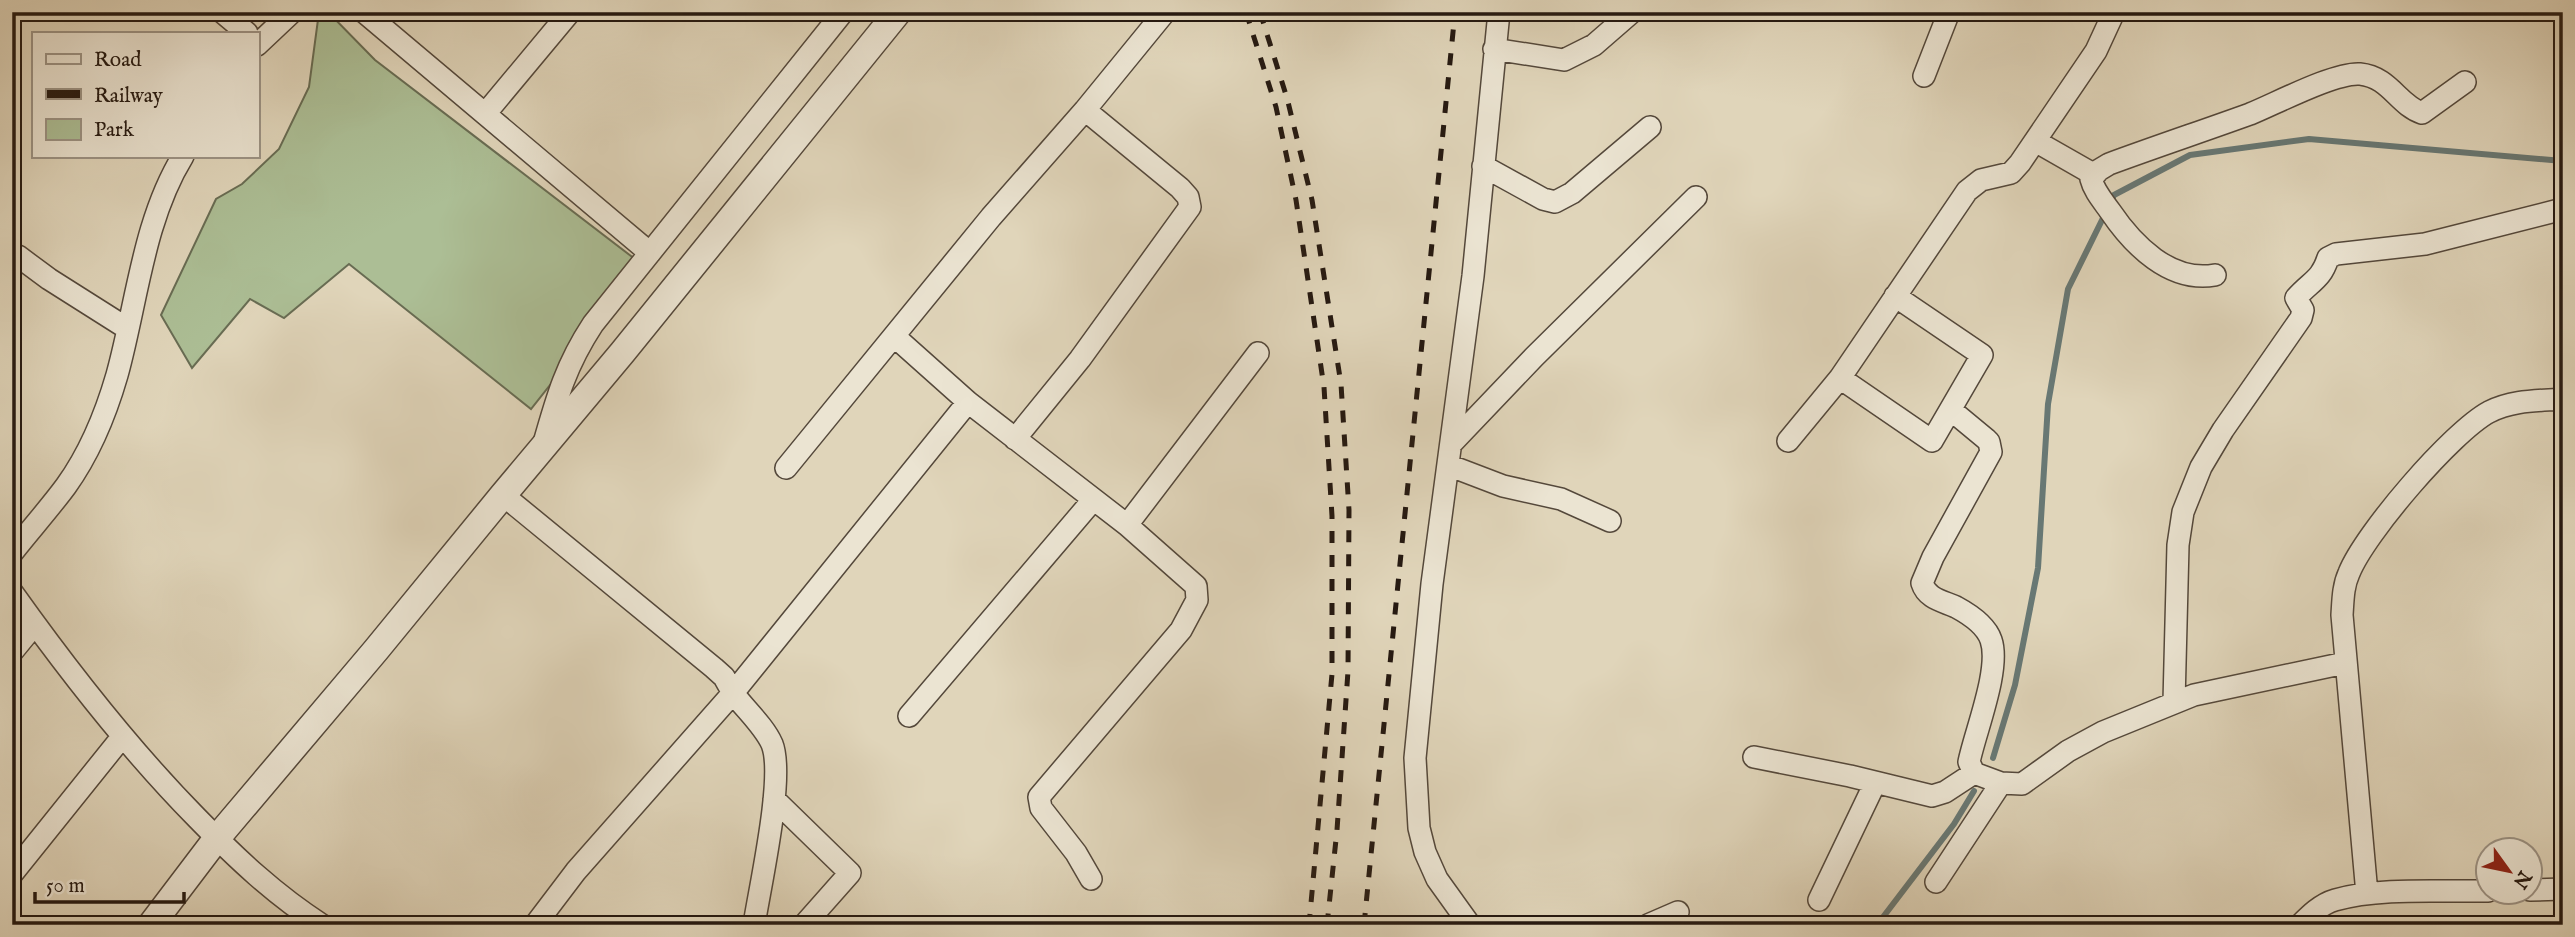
<svg xmlns="http://www.w3.org/2000/svg" width="2575" height="937" font-family="'IM FELL English',serif">
	<style>
		.green { fill: #acbe95; stroke: #686c53; stroke-width: 2 }
		.lines { fill: none; stroke-linecap: round; stroke-linejoin: round }
		.stream { stroke: #687874; stroke-width: 6 }
		.minor-casing { stroke: #54483b; stroke-width: 24 }
		.tertiary-casing { stroke: #54483b; stroke-width: 29 }
		.minor { stroke: #ebe4d2; stroke-width: 21 }
		.tertiary { stroke: #ebe4d2; stroke-width: 26 }
		.rail { stroke: #251911; stroke-width: 5; stroke-dasharray: 12 12; stroke-linecap: butt }
	</style>
	<rect width="100%" height="100%" fill="#e0d5ba"/>
	<filter id="stains"><feTurbulence type="fractalNoise" baseFrequency=".00286" numOctaves="4"/><feColorMatrix values="0 0 0 0 .2 0 0 0 0 .09 0 0 0 0 .02 0 0 0 .5 -.17"/></filter>
	<radialGradient id="worn" r=".72"><stop offset=".6" stop-color="#630" stop-opacity="0"/><stop offset="1" stop-color="#630" stop-opacity=".3"/></radialGradient>
	<!-- green -->
	<path class="green" d="M319 12H328L375 60 644 266 531 409 349 264 284 318 250 299 192 368 161 315 216 199 242 184 279 149 309 87Z"/>
	<g class="lines">
		<!-- stream -->
		<path class="stream" d="M2110 204 2114 195 2190 155 2309 139 2563 161
			M1993 758 2015 685 2038 568 2048 404 2068 289 2105 214
			M1877 925 1954 824 1974 791"/>
		<!-- minor casing -->
		<g class="minor-casing">
			<path id="minor" d="M222 12 247 33
				M364 12 650 253
				M257 45 292 12
				M1494 49 1564 60 1594 45 1632 12
				M1924 76 1949 12
				M485 114 570 12
				M2035 141 2093 174
				M1483 166 1543 199 1555 202 1572 193 1650 127
				M12 255 18 256 49 279 128 329
				M2215 275C2170 283 2133 245 2110 211 2103 201 2094 191 2091 179L2099 170 2109 164C2155 147 2203 131 2250 114 2275 104 2335 72 2360 74 2390 77 2398 105 2422 113L2465 82
				M894 336 968 402 1127 525 1196 586 1197 600 1181 630 1039 797 1041 808 1076 853 1091 879
				M1840 378 1932 441 1982 355 1895 296
				M1951 410 1986 439 1989 442 1991 452 1933 557 1922 583C1927 599 1943 601 1956 607 1969 614 1986 625 1991 640 2001 669 1975 732 1969 762L1974 773 2001 783 2022 784 2068 751 2103 732 2194 695 2345 663
				M1015 439 1080 359 1190 207 1188 197 1180 188 1085 110
				M1788 441 1840 378 1967 191 1981 180 2011 173 2020 163 2096 51 2114 12
				M544 443C557 397 566 365 593 324L843 12
				M1451 444 1534 357 1696 197
				M1448 465 1503 486 1561 499 1610 521
				M786 468 991 217 1085 110 1165 12
				M503 495 714 668 724 677 733 693 576 871 535 925
				M1127 525 1258 353
				M12 553C30 530 49 509 66 486 89 454 106 413 117 375 137 303 143 221 183 156
				M12 592C69 672 128 748 197 818 236 858 275 895 322 925
				M12 652 35 624
				M2174 702 2178 545 2183 512 2201 467 2223 430 2301 318 2303 310 2296 298C2311 281 2321 280 2328 258L2336 254 2425 244 2563 209
				M909 716 1093 500
				M1754 757 1850 776 1932 796 1945 792 1974 773
				M774 799 850 873 804 925
				M12 874 122 737
				M1936 882 2001 783
				M2530 890 2563 889
				M2367 894 2342 615C2343 600 2343 586 2349 573 2365 533 2452 432 2489 412 2513 400 2537 401 2563 399
				M1819 900 1875 783
				M754 925C760 886 785 776 772 744 764 726 745 709 733 693L968 402
				M1470 925 1437 879 1425 852 1419 828 1415 758 1432 584 1473 276 1499 12
				M1648 925 1678 912
				M2300 925C2310 915 2321 904 2335 900 2379 887 2441 892 2488 891"/>
		</g>
		<!-- tertiary casing -->
		<g class="tertiary-casing">
			<path id="tertiary" d="M151 925 217 838 376 650 503 495 622 353 898 12"/>
		</g>
		<!-- minor -->
		<use href="#minor" class="minor"/>
		<!-- tertiary -->
		<use href="#tertiary" class="tertiary"/>
		<!-- rail -->
		<path class="rail" d="M1246 12 1276 107 1296 200 1324 387 1332 516V674L1309 925
			M1260 12 1287 98 1312 200 1341 384 1349 510 1348 671 1337 830 1327 925
			M1364 925 1455 12"/>
	</g>
	<!-- margin -->
	<rect width="2575" height="937" fill="none" stroke="#e0d5ba" stroke-width="42"/>
	<rect x="14" y="14" width="2547" height="909" fill="none" stroke="#251911" stroke-width="3.5"/>
	<rect x="21" y="21" width="2533" height="895" fill="none" stroke="#251911" stroke-width="2"/>
	<!-- legend -->
	<rect x="32" y="32" width="228" height="126" fill="#ebe4d2" stroke="#9c9385" stroke-width="2"/>
	<rect x="46" y="54" width="35" height="10" fill="#ebe4d2" stroke="#9c9385" stroke-width="2"/>
	<text x="94" y="66" font-size="21" fill="#251911">Road</text>
	<rect x="46" y="89" width="35" height="10" fill="#251911" stroke="#9c9385" stroke-width="2"/>
	<text x="94" y="102" font-size="21" fill="#251911">Railway</text>
	<rect x="46" y="119" width="35" height="21" fill="#acbe95" stroke="#9c9385" stroke-width="2"/>
	<text x="94" y="136" font-size="21" fill="#251911">Park</text>
	<!-- north arrow -->
	<g transform="translate(2509 871) rotate(123)"><circle r="33" fill="#ebe4d2" stroke="#9c9385" stroke-width="2"/>
	<path d="M0-5L12 26L0 18L-12 26Z" fill="#8f2418"/>
	<text y="-10" font-size="19" font-weight="bold" text-anchor="middle" fill="#251911">N</text>
	</g>
	<!-- scale -->
	<path d="M35 892v10h149v-10" fill="none" stroke="#251911" stroke-width="3.5"/>
	<text x="46" y="892" font-size="21" fill="#251911" stroke="#ebe4d2" stroke-width="5" paint-order="stroke">50 m</text>
	<rect width="100%" height="100%" filter="url(#stains)"/>
	<rect width="100%" height="100%" fill="url(#worn)"/>
</svg>
